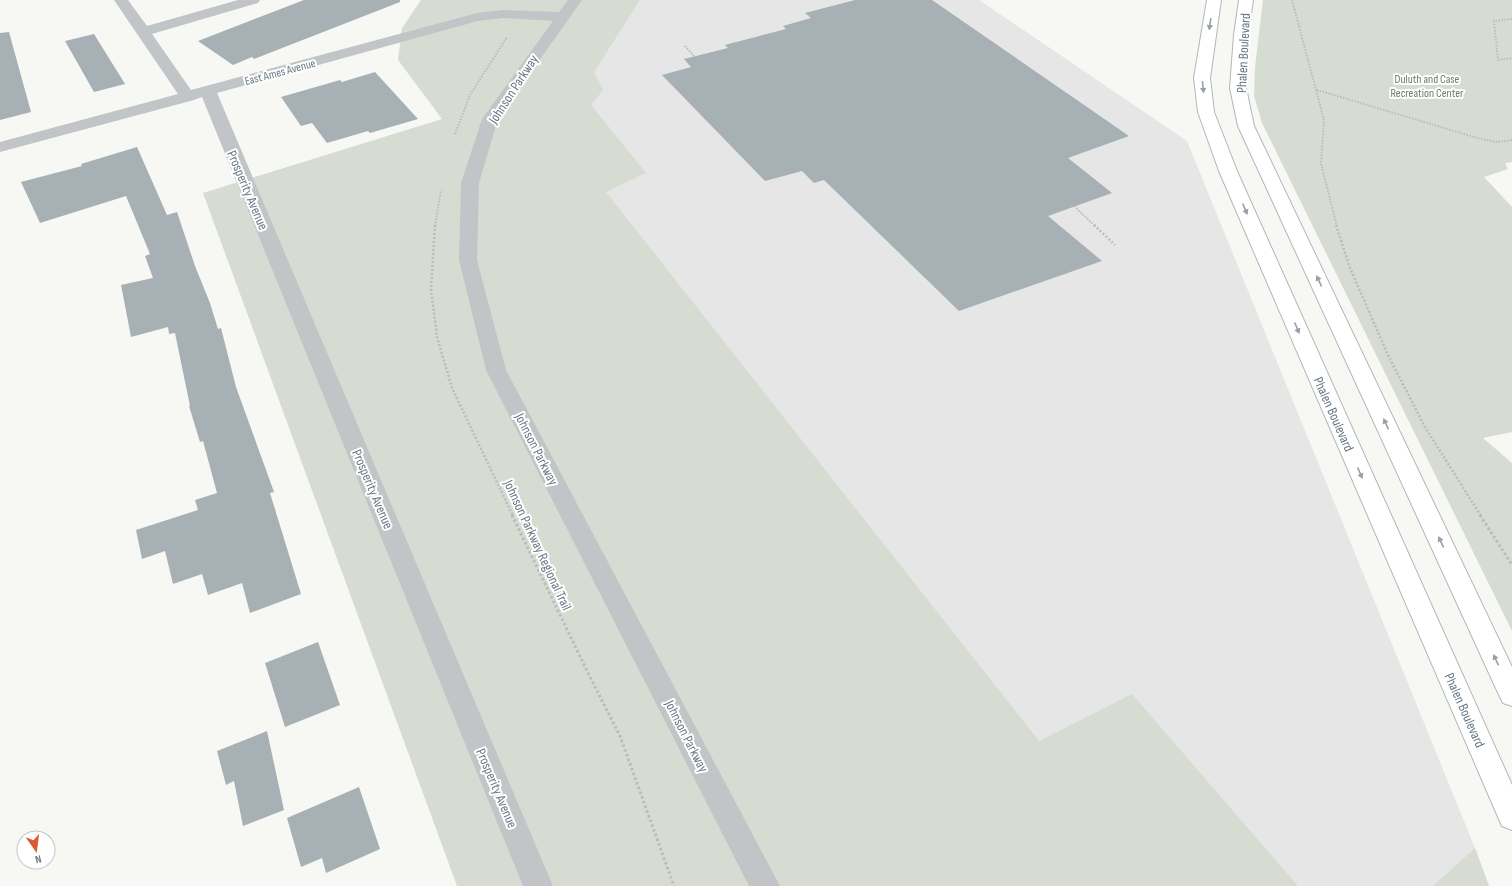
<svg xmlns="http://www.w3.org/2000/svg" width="1512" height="886" font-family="'Sofia Sans Condensed',sans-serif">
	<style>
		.built { fill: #e5e6e5 }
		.green { fill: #d7dcd3 }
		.building { fill: #a7b0b5 }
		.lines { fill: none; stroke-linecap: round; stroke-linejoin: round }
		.major-casing { stroke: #b2b7bb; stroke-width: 2 }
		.path-far2 { stroke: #b9bcbe; stroke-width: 2; stroke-dasharray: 1.5 1.5; stroke-linecap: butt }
		.path-far1 { stroke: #b9bcbe; stroke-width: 2.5; stroke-dasharray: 2 2; stroke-linecap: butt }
		.path { stroke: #b9bcbe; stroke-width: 3; stroke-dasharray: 2.5 2.5; stroke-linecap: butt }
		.minor { fill: #c1c5c8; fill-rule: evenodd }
		.major { fill: #fff; fill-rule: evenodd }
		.oneway { fill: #95a0a9 }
		.labels { text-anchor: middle; stroke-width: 4; stroke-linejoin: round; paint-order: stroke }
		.far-street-label { font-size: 12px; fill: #677784; stroke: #fff }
		.far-park-label { font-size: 12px; fill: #6a7b66; stroke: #fff }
		.street-label { font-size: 14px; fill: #677784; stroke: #fff }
	</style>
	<rect width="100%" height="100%" fill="#f7f7f4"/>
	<!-- built -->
	<path class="built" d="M607 0H979L1187 141 1475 848 1489 886H831L531 111Z"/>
	<!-- green -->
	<path class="green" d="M421 0H640L594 72 603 90 591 105 646 173 606 192 1039 741 1132 694 1298 886H457L203 193 442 119 398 60 402 28Z
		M1263 0H1512V162L1505 163 1508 169 1484 177 1512 207V432L1483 438 1512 463V631L1262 123 1254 96 1255 67Z
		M1475 848 1489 886H1433Z"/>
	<!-- building -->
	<path class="building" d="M304 0H400V2L254 59 252 57 233 65 198 41Z
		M855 0H932L1129 136 1068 158 1112 193 1048 216 1102 261 959 311 824 180 814 183 802 171 765 181 662 75 691 67 684 59 728 48 725 45 786 29 783 26 811 18 805 13Z
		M9 32 31 112 0 120V33Z
		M94 34 125 84 94 92 65 41Z
		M375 72 418 119 370 133 368 131 327 143 312 123 301 126 281 97 340 80 342 82Z
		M137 147 167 215 177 212 195 266 210 303 218 329 221 328 236 387 274 492 270 493 301 594 250 613 242 583 208 595 202 574 173 584 165 551 142 559 136 530 198 510 195 500 217 493 203 441 200 442 189 406H190L175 333 169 334 168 327 131 337 121 285 153 278 145 256 150 254 126 196 40 223 21 182 82 166 81 164Z
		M318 642 340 705 285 727 265 663Z
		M267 731 284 810 243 826 234 781 226 785 217 751Z
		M359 787 380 849 326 873 322 858 301 867 287 818Z"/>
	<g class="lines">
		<!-- major casing -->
		<g class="major-casing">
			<path id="major" d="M1207 0H1221L1210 78 1214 112 1237 171 1512 785V830L1502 826 1498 817 1219 171 1198 112 1194 78Z
				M1239 0H1253L1248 35 1246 88 1254 126 1512 667V706L1503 703 1499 695 1238 126 1230 88 1234 35Z"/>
		</g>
		<!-- path-far2 -->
		<path class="path-far2" d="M1292 0 1324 120 1321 164 1337 226
			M1512 19 1494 21 1498 60 1512 58
			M685 46 695 57
			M1317 90 1481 139 1497 142 1512 140
			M455 134 470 95 507 37
			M1074 206 1095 226
			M435 226 441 190"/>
		<!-- path-far1 -->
		<path class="path-far1" d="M435 225 431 289 437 337 452 388 513 516
			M1094 225 1115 245
			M1336 225 1350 268 1388 355 1425 427 1481 516"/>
		<!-- path -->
		<path class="path" d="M512 515 588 673 620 736 674 886
			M1480 515 1512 565"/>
		<!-- minor -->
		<path class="minor" d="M114 0H128L147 26 238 0H260L258 3 152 34 191 90 477 13 503 10 559 12 568 0H582L498 119 479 183 477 260 506 370 780 886H749L486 370 459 260 461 183 482 119 553 21 503 18 478 21 217 93 553 886H523L202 97 194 100 0 152V142L178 94Z"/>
		<!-- major -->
		<use href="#major" class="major"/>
	</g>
	<!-- one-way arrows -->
	<defs><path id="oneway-solid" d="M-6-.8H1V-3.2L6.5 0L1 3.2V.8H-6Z"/></defs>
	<g class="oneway">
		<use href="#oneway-solid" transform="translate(1210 24) rotate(98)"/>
		<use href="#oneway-solid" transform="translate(1203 87) rotate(84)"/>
		<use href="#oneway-solid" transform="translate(1245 209) rotate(67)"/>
		<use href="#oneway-solid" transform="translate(1319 281) rotate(-115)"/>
		<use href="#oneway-solid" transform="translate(1297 328) rotate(67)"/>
		<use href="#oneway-solid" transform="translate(1386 424) rotate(-115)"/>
		<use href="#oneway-solid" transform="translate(1360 473) rotate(66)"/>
		<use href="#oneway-solid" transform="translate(1441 542) rotate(-115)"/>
		<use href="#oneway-solid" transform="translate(1496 660) rotate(-115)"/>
	</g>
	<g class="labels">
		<!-- far-street labels -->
		<g class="far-street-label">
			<text transform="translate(280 72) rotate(-15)" y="4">East Ames Avenue</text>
		</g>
		<!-- far-park labels -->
		<g class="far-park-label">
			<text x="1427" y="83">Duluth and Case<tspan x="1427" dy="14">Recreation Center</tspan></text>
		</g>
		<!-- street labels -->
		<g class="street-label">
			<text transform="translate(1243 53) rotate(-87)" y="5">Phalen Boulevard</text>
			<text transform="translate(513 89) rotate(-57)" y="5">Johnson Parkway</text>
			<text transform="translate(248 190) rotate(67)" y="5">Prosperity Avenue</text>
			<text transform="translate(1334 414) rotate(66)" y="5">Phalen Boulevard</text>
			<text transform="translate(537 449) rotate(63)" y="5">Johnson Parkway</text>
			<text transform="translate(373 489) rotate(67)" y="5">Prosperity Avenue</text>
			<text transform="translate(538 545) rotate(65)" y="5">Johnson Parkway Regional Trail</text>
			<text transform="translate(1465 710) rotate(66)" y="5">Phalen Boulevard</text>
			<text transform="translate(687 736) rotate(63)" y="5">Johnson Parkway</text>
			<text transform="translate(497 788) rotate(67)" y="5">Prosperity Avenue</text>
		</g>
	</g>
	<!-- north arrow -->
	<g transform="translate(36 850) rotate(166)"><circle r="19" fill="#ffffff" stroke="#c2c9ce"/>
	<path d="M0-3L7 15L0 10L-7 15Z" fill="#db5831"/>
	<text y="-6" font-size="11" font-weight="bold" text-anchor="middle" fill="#677784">N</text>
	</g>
</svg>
